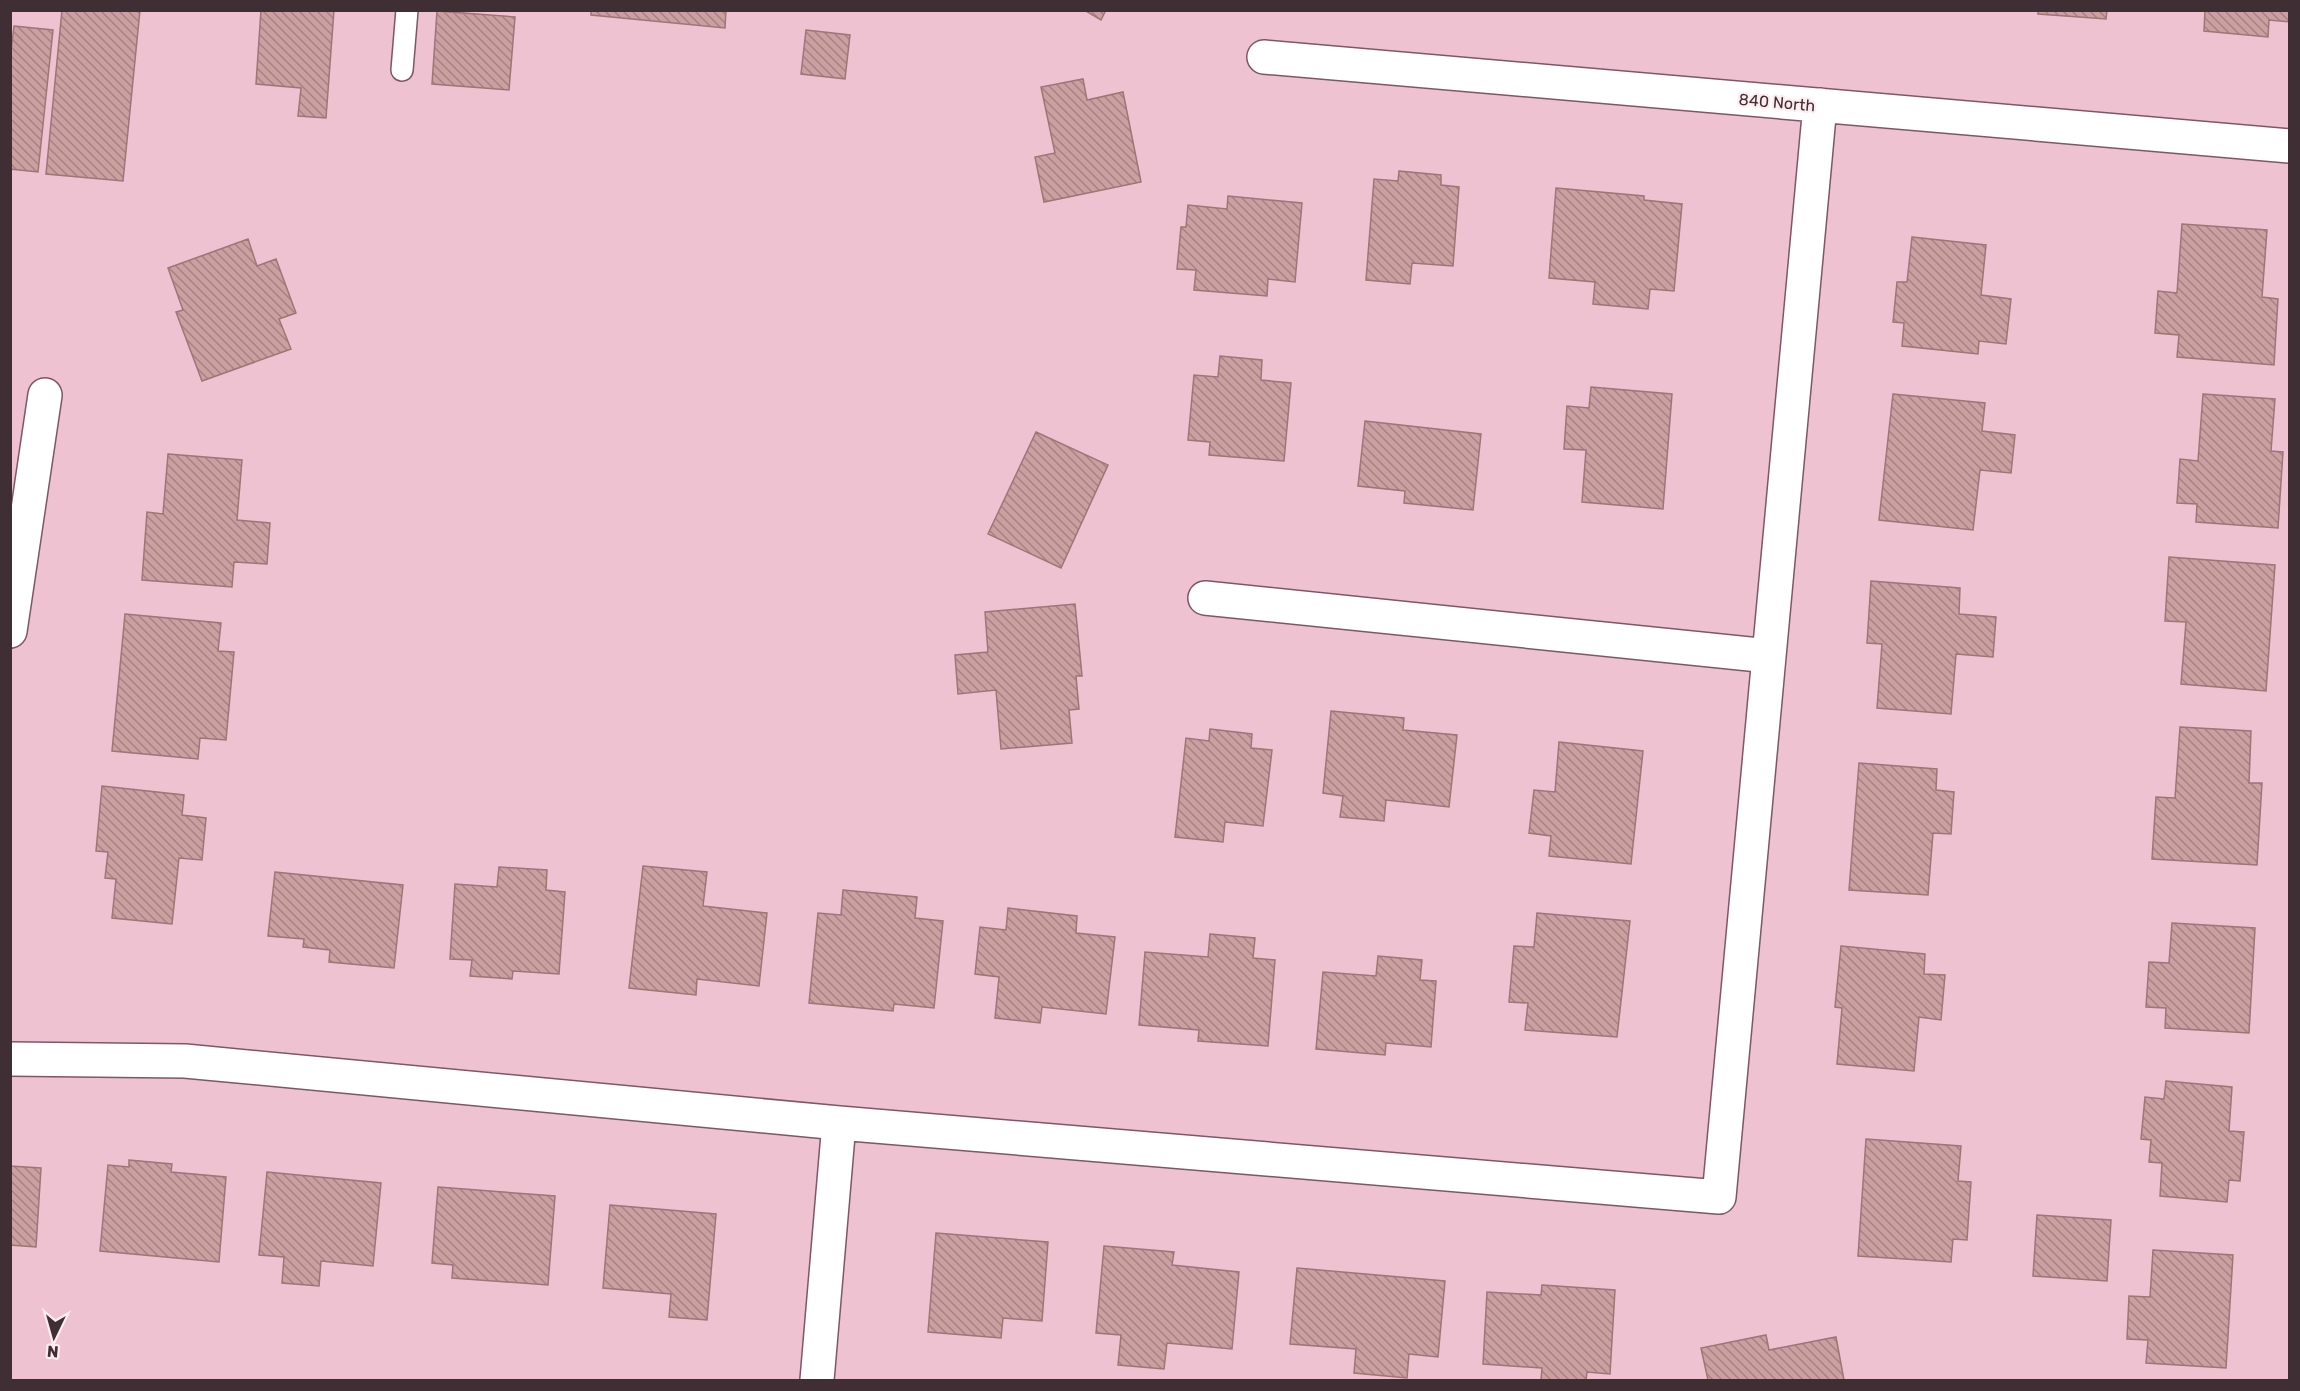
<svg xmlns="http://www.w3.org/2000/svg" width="2300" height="1391" font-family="Rubik,sans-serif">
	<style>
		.building { fill: url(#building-back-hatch); stroke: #9f7576; stroke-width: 1.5 }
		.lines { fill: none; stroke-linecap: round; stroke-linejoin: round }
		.service-casing { stroke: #7e5764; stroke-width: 24 }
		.minor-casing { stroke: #7e5764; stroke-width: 36 }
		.service { stroke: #fff; stroke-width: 21 }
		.minor { stroke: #fff; stroke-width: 33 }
		.labels { text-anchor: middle; stroke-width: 4.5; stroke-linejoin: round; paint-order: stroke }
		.street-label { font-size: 16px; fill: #3f2e34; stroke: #feecf1 }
	</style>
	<defs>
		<pattern id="building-back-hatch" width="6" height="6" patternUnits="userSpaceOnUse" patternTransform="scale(1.5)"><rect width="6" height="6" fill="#cc9fa0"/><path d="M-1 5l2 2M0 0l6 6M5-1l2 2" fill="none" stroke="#a78283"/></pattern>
	</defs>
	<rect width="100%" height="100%" fill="#efc2d1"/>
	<!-- building -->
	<path class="building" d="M62 10H140L123 181 46 174Z
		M261 10H334L326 118 298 116 301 88 256 84Z
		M591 10H726L725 28 591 15Z
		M1084 10H1106L1101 20Z
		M2038 10H2107L2106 19 2038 14Z
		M2205 10H2290V22L2269 20 2268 37 2204 31Z
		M437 11 515 17 509 90 432 84Z
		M14 26 53 30 38 172 10 169V59Z
		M806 30 850 35 845 79 801 74Z
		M1083 79 1087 100 1123 92 1141 182 1044 202 1035 157 1055 153 1041 87Z
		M1399 171 1441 175V185L1459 187 1453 266 1412 263 1410 284 1366 280 1374 179 1398 181Z
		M1556 188 1644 196V200L1682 204 1674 291 1650 289 1648 309 1593 304 1595 282 1549 278Z
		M1228 196 1302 203 1295 282 1268 279 1267 296 1194 290 1196 270 1177 269 1181 227H1186L1188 205 1227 209Z
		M2182 224 2267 230 2262 297 2278 299 2274 365 2177 357 2179 335 2155 333 2158 291 2177 293Z
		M1912 237 1986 245 1981 295 2011 299 2006 344 1979 341 1978 354 1902 346 1904 323 1893 322 1897 282H1907Z
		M248 239 257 266 276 259 296 313 279 319 291 349 202 381 176 312 183 310 168 268Z
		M1220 356 1262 360 1261 380 1291 383 1284 461 1209 455 1210 442 1188 440 1194 375 1218 377Z
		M1591 387 1672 394 1663 509 1582 502 1586 450 1564 449 1567 406 1589 408Z
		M1893 394 1985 403 1982 431 2015 435 2011 473 1980 470 1973 530 1879 520Z
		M2203 394 2275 399 2271 451 2283 452 2278 528 2196 522 2197 504 2177 503 2180 459 2198 461Z
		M1365 421 1481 434 1473 510 1404 503 1405 491 1358 486Z
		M1036 432 1108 465 1061 568 988 534Z
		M168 454 242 460 237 520 270 523 267 564 234 562 232 587 142 580 147 512 163 514Z
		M2169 557 2275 565 2266 691 2181 684 2186 622 2165 621Z
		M1871 581 1960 588 1959 614 1996 617 1993 657 1956 654 1951 714 1877 708 1882 644 1867 643Z
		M1075 604 1082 676H1076L1079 709 1069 710 1072 743 1001 749 996 690 958 694 955 655 988 652 985 612Z
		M125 614 221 623 218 651 234 652 226 740 200 738 198 759 112 751Z
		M1331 711 1404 718 1403 730 1457 735 1449 807 1386 800 1384 821 1340 817 1343 796 1323 793Z
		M2180 727 2251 731 2249 783H2262L2257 865 2152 859 2156 797 2175 798Z
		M1210 729 1252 734 1251 748 1272 750 1263 826 1225 822 1223 842 1175 837 1186 738 1209 741Z
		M1559 742 1643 751 1631 864 1549 856 1551 836 1529 833 1534 790 1555 792Z
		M1859 763 1937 769 1936 790 1954 792 1951 834 1933 833 1928 895 1849 890Z
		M102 786 184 795 182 815 206 818 202 860 179 858 172 924 112 918 116 879 105 878 108 852 96 851Z
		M643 866 707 872 703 906 767 913 759 986 697 979 696 995 629 988Z
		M499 867 547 870 546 890 565 892 559 974 513 971 512 979 470 976 472 960 450 959 455 884 497 887Z
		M275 872 403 885 394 968 329 962 330 950 303 947 304 939 268 936Z
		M843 890 917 897 915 918 943 921 934 1008 894 1004 893 1011 809 1003 818 913 841 915Z
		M1008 908 1077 916 1076 933 1115 937 1106 1014 1042 1007 1040 1023 995 1018 999 977 975 974 980 927 1006 930Z
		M1537 913 1630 921 1617 1037 1525 1030 1528 1003 1509 1002 1514 946 1534 947Z
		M2172 923 2255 928 2249 1033 2165 1028 2166 1008 2146 1007 2149 962 2169 963Z
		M1210 934 1255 938 1253 958 1275 960 1268 1046 1198 1041 1199 1030 1139 1025 1145 952 1208 957Z
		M1841 946 1925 954 1924 974 1945 975 1941 1020 1919 1017 1914 1071 1837 1064 1842 1008 1835 1007Z
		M1378 956 1422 960 1420 980 1436 981 1431 1047 1386 1043 1385 1055 1316 1049 1323 972 1376 976Z
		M2166 1081 2232 1087 2229 1131 2244 1132 2240 1181 2229 1180 2227 1202 2160 1196 2162 1163 2149 1162 2151 1140 2141 1139 2145 1097 2164 1099Z
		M1866 1139 1961 1146 1958 1181 1971 1182 1967 1240 1953 1239 1951 1262 1858 1256Z
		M129 1160 172 1164 171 1172 226 1177 219 1262 100 1251 108 1165 129 1167Z
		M10 1166 41 1168 36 1247 10 1245Z
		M267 1172 381 1183 373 1266 321 1261 319 1286 282 1283 284 1257 259 1255Z
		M438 1187 555 1196 548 1285 452 1278 453 1265 432 1263Z
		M610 1205 716 1214 707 1320 669 1317 671 1294 603 1288Z
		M2037 1215 2111 1220 2107 1281 2033 1276Z
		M936 1233 1048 1242 1042 1321 1003 1318 1001 1338 928 1332Z
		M1104 1246 1174 1252 1172 1265 1239 1272 1232 1349 1167 1343 1164 1369 1118 1365 1121 1335 1096 1333Z
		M2153 1250 2233 1255 2226 1368 2146 1363 2148 1340 2127 1339 2129 1296 2150 1297Z
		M1297 1268 1445 1281 1438 1357 1409 1354 1407 1378 1354 1373 1356 1349 1290 1344Z
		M1542 1285 1615 1290 1610 1374 1587 1372 1586 1380H1541L1542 1368 1483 1364 1487 1292 1541 1295Z
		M1766 1335 1769 1350 1836 1337 1844 1380H1708L1701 1348Z"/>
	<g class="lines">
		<!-- service casing -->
		<g class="service-casing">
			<path id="service" d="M402 70 407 10"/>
		</g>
		<!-- minor casing -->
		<g class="minor-casing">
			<path id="minor" d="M1264 57 2290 146
				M1205 598 1769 656
				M10 631 45 395
				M10 1059 185 1061 839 1123 1719 1197 1820 105
				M817 1380 839 1123"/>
		</g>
		<!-- service -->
		<use href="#service" class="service"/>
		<!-- minor -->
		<use href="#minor" class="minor"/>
	</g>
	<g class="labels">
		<!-- street labels -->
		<g class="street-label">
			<text transform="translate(1777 102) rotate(5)" y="6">840 North</text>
		</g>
	</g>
	<!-- border -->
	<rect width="2300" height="1391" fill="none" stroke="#3f2e34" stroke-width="24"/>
	<!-- north arrow -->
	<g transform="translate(54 1337) rotate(185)" stroke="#feecf1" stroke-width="4.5" paint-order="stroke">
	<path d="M0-4.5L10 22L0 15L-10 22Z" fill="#3f2e34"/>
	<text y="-9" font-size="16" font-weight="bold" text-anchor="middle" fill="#3f2e34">N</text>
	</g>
</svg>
